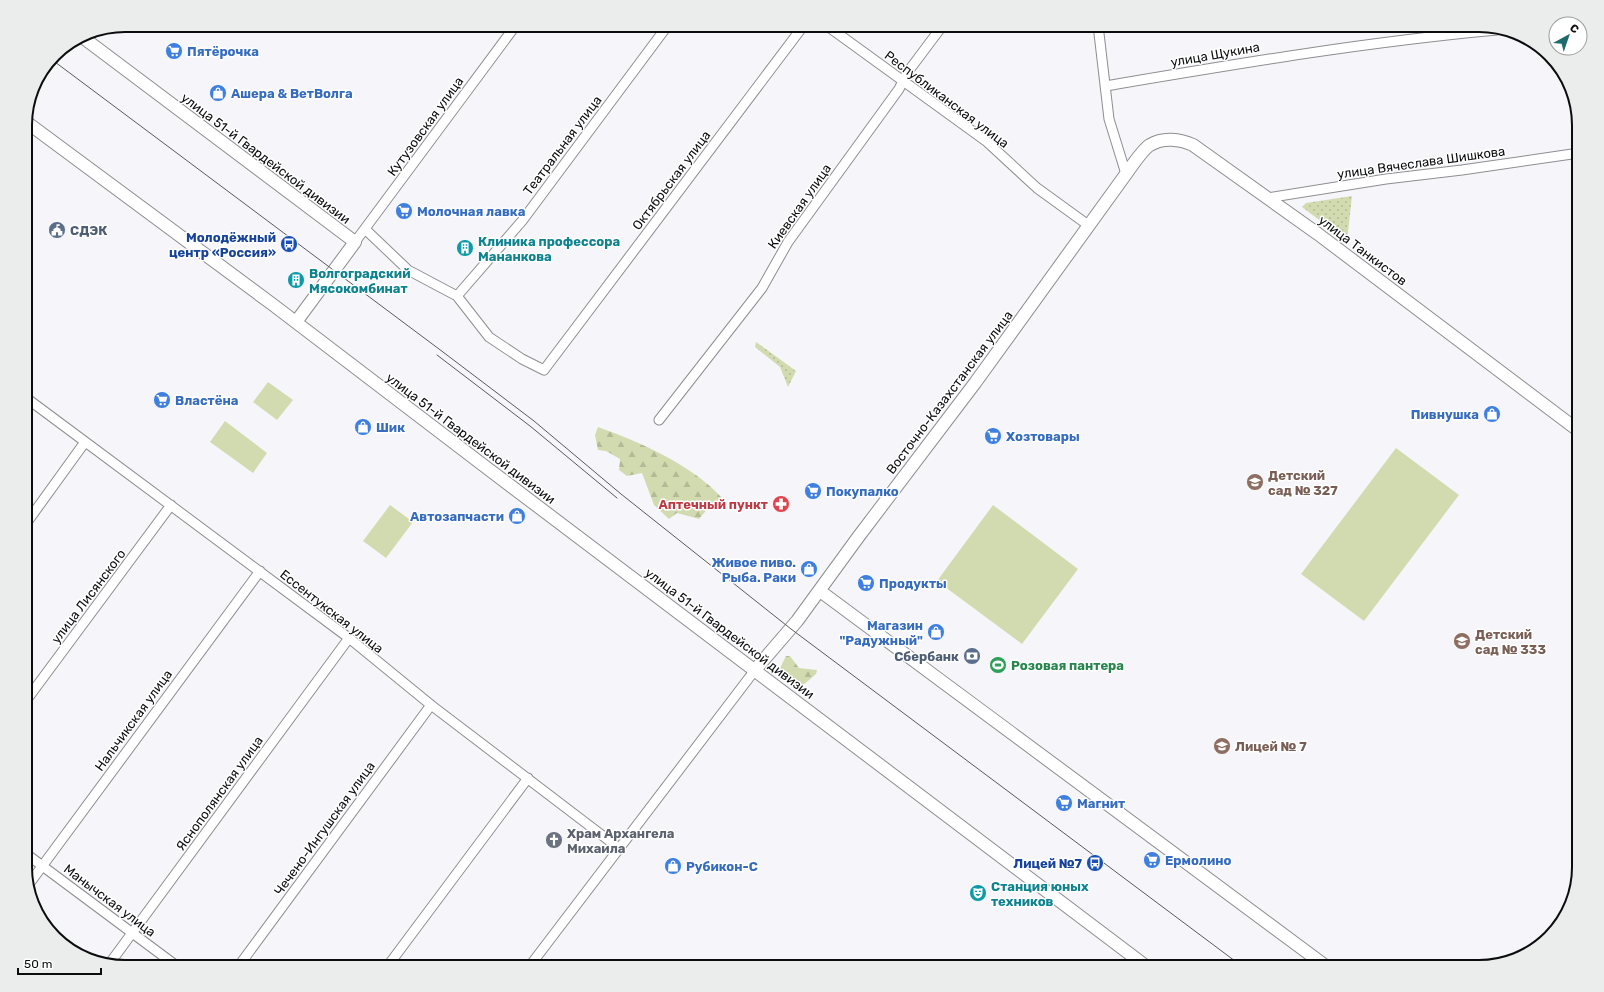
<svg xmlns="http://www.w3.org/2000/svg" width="1604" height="992" font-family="Rubik,sans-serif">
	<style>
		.grass { fill: url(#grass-dots) }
		.forest { fill: url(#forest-firs) }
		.park { fill: #d2dbb0 }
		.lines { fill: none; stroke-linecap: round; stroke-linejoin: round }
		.minor-casing { stroke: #8e8e91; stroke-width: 11 }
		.secondary-casing { stroke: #8e8e91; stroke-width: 14 }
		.minor { stroke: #fff; stroke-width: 9 }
		.secondary { stroke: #fff; stroke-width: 12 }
		.tram { stroke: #595a5c; stroke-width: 1 }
		.labels { text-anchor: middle; stroke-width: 3; stroke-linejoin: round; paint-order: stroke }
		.shop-label { font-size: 13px; font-weight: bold; fill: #366cbe; stroke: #fff; text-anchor: start }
		.street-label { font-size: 13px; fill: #0b0c0d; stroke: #fff }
		.service-label { font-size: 13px; font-weight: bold; fill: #4e5e75; stroke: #fff; text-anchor: start }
		.transit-label { font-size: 13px; font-weight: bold; fill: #164399; stroke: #fff; text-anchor: end }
		.culture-label { font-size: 13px; font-weight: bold; fill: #0d838f; stroke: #fff; text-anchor: start }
		.education-label { font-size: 13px; font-weight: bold; fill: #785e54; stroke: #fff; text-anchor: start }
		.health-label { font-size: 13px; font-weight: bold; fill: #be3a42; stroke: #fff; text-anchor: end }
		.leisure-label { font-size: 13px; font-weight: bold; fill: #27864d; stroke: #fff; text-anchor: start }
		.worship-label { font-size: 13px; font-weight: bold; fill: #5b616d; stroke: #fff; text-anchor: start }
		.rim { fill: none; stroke: #0b0c0d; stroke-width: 2 }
	</style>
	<defs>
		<pattern id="grass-dots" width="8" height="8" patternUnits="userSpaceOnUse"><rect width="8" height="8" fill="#d2dbb0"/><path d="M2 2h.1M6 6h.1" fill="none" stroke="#b3bb96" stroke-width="1.8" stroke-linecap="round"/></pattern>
		<pattern id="forest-firs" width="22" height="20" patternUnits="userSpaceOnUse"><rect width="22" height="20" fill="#d2dbb0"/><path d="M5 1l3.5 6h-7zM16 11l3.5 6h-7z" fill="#b3bb96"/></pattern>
	</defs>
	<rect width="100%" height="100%" fill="#f6f6fa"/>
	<!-- grass -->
	<path class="grass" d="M1352 196 1347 241 1302 207 1306 203Z
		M756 342 796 371 788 387 780 367 755 347Z"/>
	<!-- forest -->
	<path class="forest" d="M598 427C640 442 692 465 722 498L709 507 699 519 677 513 669 519 654 505 642 473 627 476 619 470 620 459 606 451 598 450 595 435Z
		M786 656H790L799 668 817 670 816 674 801 687 788 678 779 670Z"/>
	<!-- park -->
	<path class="park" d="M268 382 293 400 277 420 253 402Z
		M225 421 267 453 253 473 210 442Z
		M1396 448 1459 495 1364 621 1301 574Z
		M390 505 413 522 386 558 363 541Z
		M993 505 1078 569 1022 644 937 581Z"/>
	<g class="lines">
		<!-- minor casing -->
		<g class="minor-casing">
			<path id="minor" d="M826 25 986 141 1037 188 1088 225
				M1098 25 1109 119 1126 174
				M1105 86C1236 64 1365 42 1497 30
				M1267 198 1386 179 1462 170 1579 153
				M365 229 408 270 457 296 489 337 522 359 544 370 804 25
				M355 242 516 25
				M457 296 522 221 668 25
				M25 397 349 638 431 705 620 849
				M659 420 762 288 788 242 899 89 907 73 943 25
				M25 525 85 442
				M25 702 171 505
				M25 853 178 967
				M29 884 260 571
				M110 963 349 638
				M238 967 431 705
				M387 967 528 778
				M529 967 755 670"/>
		</g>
		<!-- secondary casing -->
		<g class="secondary-casing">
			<path id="secondary" d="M81 36 355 242 296 322
				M25 121 272 304 487 468 1147 967
				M820 591 1327 967
				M755 670 797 621 859 536 975 383 1126 174C1131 167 1143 149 1150 145 1163 137 1180 139 1193 145L1318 234 1579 431"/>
		</g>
		<!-- minor -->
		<use href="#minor" class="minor"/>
		<!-- secondary -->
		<use href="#secondary" class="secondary"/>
		<!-- tram -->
		<path class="tram" d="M51 59 443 352 534 421 621 494 791 629 1243 967
			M437 355 530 426 617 498"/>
	</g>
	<!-- icons -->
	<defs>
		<g id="supermarket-disc" transform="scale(0.9)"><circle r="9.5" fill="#3f7fe0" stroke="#fff"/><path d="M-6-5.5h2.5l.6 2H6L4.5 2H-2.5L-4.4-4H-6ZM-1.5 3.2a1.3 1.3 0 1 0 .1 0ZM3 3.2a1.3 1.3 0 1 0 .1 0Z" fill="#fff"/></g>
		<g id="shop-disc" transform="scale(0.9)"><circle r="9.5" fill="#3f7fe0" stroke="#fff"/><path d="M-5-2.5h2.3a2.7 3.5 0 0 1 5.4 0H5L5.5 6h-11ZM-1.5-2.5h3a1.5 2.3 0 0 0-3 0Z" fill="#fff"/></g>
		<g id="civic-disc" transform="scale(0.9)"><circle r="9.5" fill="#5c6f8a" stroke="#fff"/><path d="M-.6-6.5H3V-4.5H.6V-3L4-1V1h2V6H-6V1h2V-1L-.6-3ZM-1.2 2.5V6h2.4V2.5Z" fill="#fff"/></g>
		<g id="bus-disc" transform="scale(0.9)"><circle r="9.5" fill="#1a4fb4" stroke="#fff"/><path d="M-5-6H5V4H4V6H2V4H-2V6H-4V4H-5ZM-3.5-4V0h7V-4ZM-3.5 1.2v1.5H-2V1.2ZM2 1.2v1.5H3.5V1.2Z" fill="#fff"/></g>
		<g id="building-disc" transform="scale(0.9)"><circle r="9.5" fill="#0f9aa8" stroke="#fff"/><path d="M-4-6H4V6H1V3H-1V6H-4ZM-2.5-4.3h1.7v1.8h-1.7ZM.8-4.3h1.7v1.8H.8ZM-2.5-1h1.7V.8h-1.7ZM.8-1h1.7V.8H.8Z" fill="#fff"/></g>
		<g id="school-disc" transform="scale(0.9)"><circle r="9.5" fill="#8d6e63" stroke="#fff"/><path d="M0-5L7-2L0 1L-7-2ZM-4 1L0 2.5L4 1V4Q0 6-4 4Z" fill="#fff"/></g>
		<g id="pharmacy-disc" transform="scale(0.9)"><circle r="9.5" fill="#e0444e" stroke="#fff"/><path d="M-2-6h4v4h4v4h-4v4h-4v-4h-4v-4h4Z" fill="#fff"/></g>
		<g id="bank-disc" transform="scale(0.9)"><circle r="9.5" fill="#5c6f8a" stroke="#fff"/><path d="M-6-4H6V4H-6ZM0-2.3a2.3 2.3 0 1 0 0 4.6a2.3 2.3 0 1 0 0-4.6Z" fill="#fff"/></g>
		<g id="stadium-disc" transform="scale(0.9)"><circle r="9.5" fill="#2e9e5b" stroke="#fff"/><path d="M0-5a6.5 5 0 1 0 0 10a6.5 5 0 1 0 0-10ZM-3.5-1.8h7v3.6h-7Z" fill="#fff"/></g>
		<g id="church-disc" transform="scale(0.9)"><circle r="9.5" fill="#6b7280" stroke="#fff"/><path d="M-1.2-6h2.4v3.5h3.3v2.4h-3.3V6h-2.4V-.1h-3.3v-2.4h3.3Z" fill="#fff"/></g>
		<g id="theatre-disc" transform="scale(0.9)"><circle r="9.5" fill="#0f9aa8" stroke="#fff"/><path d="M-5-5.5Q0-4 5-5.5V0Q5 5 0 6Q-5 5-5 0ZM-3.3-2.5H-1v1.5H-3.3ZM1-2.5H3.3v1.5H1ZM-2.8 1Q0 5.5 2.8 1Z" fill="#fff"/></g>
	</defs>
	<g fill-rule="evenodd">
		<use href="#supermarket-disc" x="174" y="51"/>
		<use href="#shop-disc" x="218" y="93"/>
		<use href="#supermarket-disc" x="404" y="211"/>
		<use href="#civic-disc" x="57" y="230"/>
		<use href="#bus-disc" x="289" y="244"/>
		<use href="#building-disc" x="465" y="248"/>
		<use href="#building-disc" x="296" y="280"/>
		<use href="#supermarket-disc" x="162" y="400"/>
		<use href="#shop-disc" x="1492" y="414"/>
		<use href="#shop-disc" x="363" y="427"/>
		<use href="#supermarket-disc" x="993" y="436"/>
		<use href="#school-disc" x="1255" y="482"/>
		<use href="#supermarket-disc" x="813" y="491"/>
		<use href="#pharmacy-disc" x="781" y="504"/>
		<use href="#shop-disc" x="517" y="516"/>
		<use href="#shop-disc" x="809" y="569"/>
		<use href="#supermarket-disc" x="866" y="583"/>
		<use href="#shop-disc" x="936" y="632"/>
		<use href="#school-disc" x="1462" y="641"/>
		<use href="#bank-disc" x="972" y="656"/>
		<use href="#stadium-disc" x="998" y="665"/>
		<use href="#school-disc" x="1222" y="746"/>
		<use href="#supermarket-disc" x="1064" y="803"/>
		<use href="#church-disc" x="554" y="840"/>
		<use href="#supermarket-disc" x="1152" y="860"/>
		<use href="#bus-disc" x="1095" y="863"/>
		<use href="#shop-disc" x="673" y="866"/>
		<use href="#theatre-disc" x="978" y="893"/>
	</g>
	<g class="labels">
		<!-- shop labels -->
		<g class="shop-label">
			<text x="187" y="56">Пятёрочка</text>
			<text x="231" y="98">Ашера &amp; ВетВолга</text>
			<text x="417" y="216">Молочная лавка</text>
			<text x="175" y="405">Властёна</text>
			<text x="1479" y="419" text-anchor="end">Пивнушка</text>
			<text x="376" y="432">Шик</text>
			<text x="1006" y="441">Хозтовары</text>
			<text x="826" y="496">Покупалко</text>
			<text x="504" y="521" text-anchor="end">Автозапчасти</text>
			<text x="796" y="567" text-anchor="end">Живое пиво.<tspan x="796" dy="15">Рыба. Раки</tspan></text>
			<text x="879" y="588">Продукты</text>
			<text x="923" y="630" text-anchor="end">Магазин<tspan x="923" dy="15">"Радужный"</tspan></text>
			<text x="1077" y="808">Магнит</text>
			<text x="1165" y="865">Ермолино</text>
			<text x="686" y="871">Рубикон-С</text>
		</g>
		<!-- street labels -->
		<g class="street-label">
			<text transform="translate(1215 54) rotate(-10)" y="5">улица Щукина</text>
			<text transform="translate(947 99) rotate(37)" y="5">Республиканская улица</text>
			<text transform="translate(425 126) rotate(-54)" y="5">Кутузовская улица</text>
			<text transform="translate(562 145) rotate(-53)" y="5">Театральная улица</text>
			<text transform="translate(266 158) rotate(37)" y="5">улица 51-й Гвардейской дивизии</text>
			<text transform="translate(1421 162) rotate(-8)" y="5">улица Вячеслава Шишкова</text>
			<text transform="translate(671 180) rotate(-53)" y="5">Октябрьская улица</text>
			<text transform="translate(799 206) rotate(-55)" y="5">Киевская улица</text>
			<text transform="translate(1363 250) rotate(37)" y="5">улица Танкистов</text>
			<text transform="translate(949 392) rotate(-53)" y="5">Восточно-Казахстанская улица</text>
			<text transform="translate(471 438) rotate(37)" y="5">улица 51-й Гвардейской дивизии</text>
			<text transform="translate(88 596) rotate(-53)" y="5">улица Лисянского</text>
			<text transform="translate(332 611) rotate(38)" y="5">Ессентукская улица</text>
			<text transform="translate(730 633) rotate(37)" y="5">улица 51-й Гвардейской дивизии</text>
			<text transform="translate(133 720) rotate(-54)" y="5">Нальчикская улица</text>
			<text transform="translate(219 793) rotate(-54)" y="5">Яснополянская улица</text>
			<text transform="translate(324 828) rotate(-54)" y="5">Чечено-Ингушская улица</text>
			<text transform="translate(110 900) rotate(37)" y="5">Манычская улица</text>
		</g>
		<!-- service labels -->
		<g class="service-label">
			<text x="70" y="235">СДЭК</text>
			<text x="959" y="661" text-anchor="end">Сбербанк</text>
		</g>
		<!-- transit labels -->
		<g class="transit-label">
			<text x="276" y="242">Молодёжный<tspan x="276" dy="15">центр «Россия»</tspan></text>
			<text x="1082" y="868">Лицей №7</text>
		</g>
		<!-- culture labels -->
		<g class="culture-label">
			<text x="478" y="246">Клиника профессора<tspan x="478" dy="15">Мананкова</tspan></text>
			<text x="309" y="278">Волгоградский<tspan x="309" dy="15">Мясокомбинат</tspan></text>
			<text x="991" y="891">Станция юных<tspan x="991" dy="15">техников</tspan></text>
		</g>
		<!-- education labels -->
		<g class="education-label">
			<text x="1268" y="480">Детский<tspan x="1268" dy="15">сад № 327</tspan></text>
			<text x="1475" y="639">Детский<tspan x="1475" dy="15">сад № 333</tspan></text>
			<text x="1235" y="751">Лицей № 7</text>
		</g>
		<!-- health labels -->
		<g class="health-label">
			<text x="768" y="509">Аптечный пункт</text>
		</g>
		<!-- leisure labels -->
		<g class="leisure-label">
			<text x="1011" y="670">Розовая пантера</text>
		</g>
		<!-- worship labels -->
		<g class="worship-label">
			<text x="567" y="838">Храм Архангела<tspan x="567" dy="15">Михаила</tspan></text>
		</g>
	</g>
	<!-- crop -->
	<path d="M0 0H1604V992H0ZM125 32H1479A93 93 0 0 1 1572 125V867A93 93 0 0 1 1479 960H125A93 93 0 0 1 32 867V125A93 93 0 0 1 125 32Z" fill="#ebecec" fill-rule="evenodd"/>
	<path class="rim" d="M125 32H1479A93 93 0 0 1 1572 125V867A93 93 0 0 1 1479 960H125A93 93 0 0 1 32 867V125A93 93 0 0 1 125 32Z"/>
	<!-- north arrow -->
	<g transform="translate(1568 36) rotate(40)"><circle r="19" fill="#ffffff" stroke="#9d9e9e"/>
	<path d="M0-3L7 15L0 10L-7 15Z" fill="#1f6b6b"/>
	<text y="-6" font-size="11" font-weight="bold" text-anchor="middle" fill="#0b0c0d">С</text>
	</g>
	<!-- scale -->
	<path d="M18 968v6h83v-6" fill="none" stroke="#0b0c0d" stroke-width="2"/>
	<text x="24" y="968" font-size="12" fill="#0b0c0d" stroke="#ffffff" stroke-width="3" paint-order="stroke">50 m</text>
</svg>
